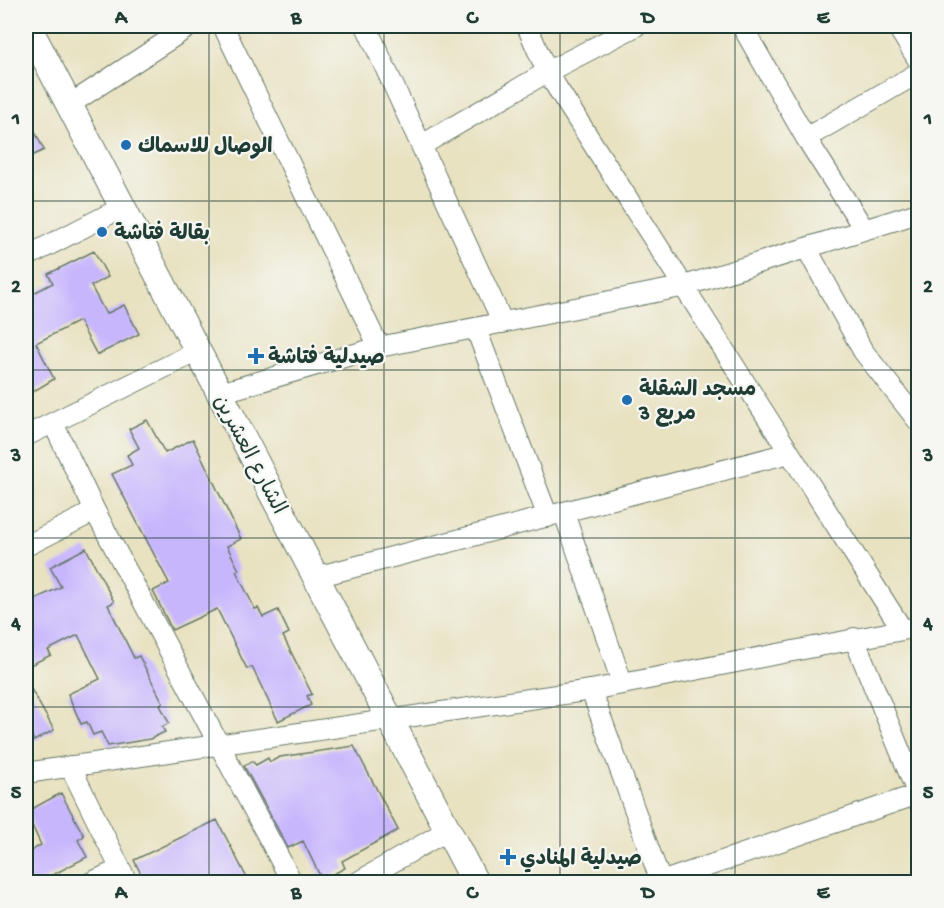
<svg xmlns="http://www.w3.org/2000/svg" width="944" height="908" font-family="'Gochi Hand','Playpen Sans Arabic',sans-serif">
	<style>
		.building { fill: #c8b6fd }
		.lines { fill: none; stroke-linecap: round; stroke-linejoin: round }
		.minor-casing { stroke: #657765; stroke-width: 22 }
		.tertiary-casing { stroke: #657765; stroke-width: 28 }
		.minor { stroke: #fff; stroke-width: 20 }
		.tertiary { stroke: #fff; stroke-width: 26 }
		.grid { fill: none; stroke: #1f3d34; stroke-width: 1.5; stroke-opacity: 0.55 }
		.poi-dot { fill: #1f6fb2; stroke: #f6f6f2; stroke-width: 2 }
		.labels { text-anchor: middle; stroke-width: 4.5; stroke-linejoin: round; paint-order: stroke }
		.poi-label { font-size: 21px; font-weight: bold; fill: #1f3d34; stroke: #f6f6f2; text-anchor: start }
		.street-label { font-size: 21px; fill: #1f3d34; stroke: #f6f6f2 }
		.neatline { fill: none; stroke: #1f3d34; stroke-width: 2 }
		.grid-label { font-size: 20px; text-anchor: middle; font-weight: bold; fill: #1f3d34 }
	</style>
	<rect width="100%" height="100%" fill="#f6f6f2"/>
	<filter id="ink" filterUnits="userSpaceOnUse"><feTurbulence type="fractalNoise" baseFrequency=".0167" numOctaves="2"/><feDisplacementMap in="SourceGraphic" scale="12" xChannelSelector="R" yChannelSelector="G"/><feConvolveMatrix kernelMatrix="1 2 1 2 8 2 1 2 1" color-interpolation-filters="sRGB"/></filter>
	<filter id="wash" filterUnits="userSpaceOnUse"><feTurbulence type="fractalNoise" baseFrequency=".008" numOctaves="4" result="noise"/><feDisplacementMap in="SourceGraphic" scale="24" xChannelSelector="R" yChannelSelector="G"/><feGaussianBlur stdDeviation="1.35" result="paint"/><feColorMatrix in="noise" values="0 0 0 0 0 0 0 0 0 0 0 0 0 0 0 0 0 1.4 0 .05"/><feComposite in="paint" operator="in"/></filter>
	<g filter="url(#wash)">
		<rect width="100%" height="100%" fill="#e8e2c1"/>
		<g id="blocks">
			<!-- building -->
			<path class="building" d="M26 114 44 150 26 159Z
				M94 251 108 277 91 286 106 314 124 305 139 334 97 355 79 321 36 343 54 379 26 396V297L53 283 48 274Z
				M147 420 165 453 193 439 241 539 227 546 239 570 236 571 255 609 258 608 263 617 278 610 289 633 283 636 312 694 307 696 311 705 278 721 252 667 247 669 217 609 172 630 153 591 169 583 112 474 132 465 127 455 139 448 129 429Z
				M86 548 114 602 108 605 134 658 139 656 163 703 160 705 169 723 162 727 165 732 150 739 108 746 101 732 93 735 87 722 81 724 68 694 100 679 78 635 48 650 51 655 26 667V603L61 587 50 567Z
				M26 680 54 730 34 741 26 725Z
				M354 746 398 830 342 861 345 868 322 880 303 841 288 848 244 766 252 761 256 765 268 758 270 762 280 757Z
				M61 793 84 836 78 840 87 857 39 882H26V854L41 845 26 812Z
				M217 820 249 882H145L134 860Z"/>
		</g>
	</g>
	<g filter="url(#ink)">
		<use href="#blocks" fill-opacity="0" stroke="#657765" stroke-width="1.5"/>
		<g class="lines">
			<!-- minor casing -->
			<g class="minor-casing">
				<path id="minor" d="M223 26 379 347
					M366 26 503 323
					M527 26 547 72 902 629
					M742 26 806 138 864 229
					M897 26 918 60
					M69 105 190 26
					M806 138 918 73
					M422 145 547 72 636 26
					M807 249 863 351 918 421
					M26 257 123 207
					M476 329 548 517
					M220 393 379 347 681 287 918 213
					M53 423 95 511 292 882
					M26 436 198 351
					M564 513 622 683
					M26 546 95 511
					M316 577 789 453
					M854 638 918 795
					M591 690 661 882
					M70 766 127 882
					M26 773 591 690 918 627
					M92 882 120 869
					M358 882 448 830
					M661 882 918 794"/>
			</g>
			<!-- tertiary casing -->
			<g class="tertiary-casing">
				<path id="tertiary" d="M28 26 475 882"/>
			</g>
			<!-- minor -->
			<use href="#minor" class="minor"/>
			<!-- tertiary -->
			<use href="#tertiary" class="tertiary"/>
		</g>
	</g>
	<!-- grid -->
	<path class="grid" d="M209 26V882M384 26V882M560 26V882M735 26V882M26 201H918M26 370H918M26 538H918M26 707H918"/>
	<!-- markers -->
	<g class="poi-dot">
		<circle cx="126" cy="145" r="6"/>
		<circle cx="102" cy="232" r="6"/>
		<path d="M253 347h6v6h6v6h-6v6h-6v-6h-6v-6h6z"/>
		<circle cx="627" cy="400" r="6"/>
		<path d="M505 848h6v6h6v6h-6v6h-6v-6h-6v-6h6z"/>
	</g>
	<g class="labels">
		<!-- poi labels -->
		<g class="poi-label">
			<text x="138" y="152">الوصال للاسماك</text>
			<text x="114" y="239">بقالة فتاشة</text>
			<text x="268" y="363">صيدلية فتاشة</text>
			<text x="639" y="395">مسجد الشقلة<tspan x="639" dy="24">مربع 3</tspan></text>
			<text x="520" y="864">صيدلية المنادي</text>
		</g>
		<!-- street labels -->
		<g class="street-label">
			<text transform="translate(251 454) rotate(62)" y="7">الشارع العشرين</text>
		</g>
	</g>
	<!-- margin -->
	<rect width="944" height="908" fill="none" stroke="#f6f6f2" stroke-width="66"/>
	<rect x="33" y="33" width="878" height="842" class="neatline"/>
	<g class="grid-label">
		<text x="121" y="23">A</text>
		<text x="296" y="23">B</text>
		<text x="472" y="23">C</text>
		<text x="648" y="23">D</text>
		<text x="823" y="23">E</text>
		<text x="16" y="124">1</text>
		<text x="928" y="124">1</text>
		<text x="16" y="292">2</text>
		<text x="928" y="292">2</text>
		<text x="16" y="461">3</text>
		<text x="928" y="461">3</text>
		<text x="16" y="629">4</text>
		<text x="928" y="629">4</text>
		<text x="16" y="798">5</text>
		<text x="928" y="798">5</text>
		<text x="121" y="898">A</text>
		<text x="296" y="898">B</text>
		<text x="472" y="898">C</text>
		<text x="648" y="898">D</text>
		<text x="823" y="898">E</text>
	</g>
</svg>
